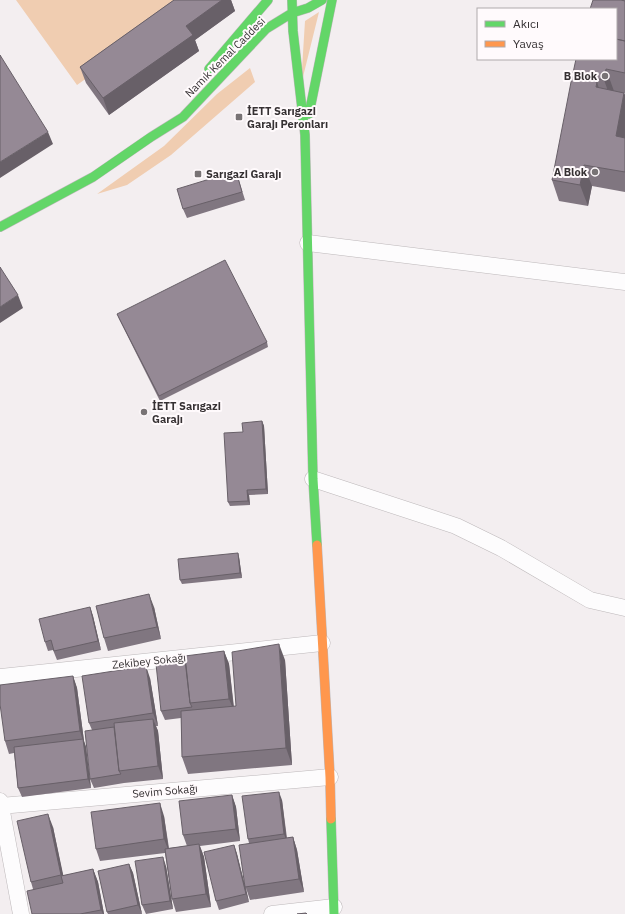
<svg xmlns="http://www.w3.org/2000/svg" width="625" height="914" font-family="'IBM Plex Sans',sans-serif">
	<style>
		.green { fill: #f0cdb1 }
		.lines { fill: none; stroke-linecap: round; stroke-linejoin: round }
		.street-casing { stroke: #bdb8ba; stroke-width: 17 }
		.fast-casing { stroke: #bdb8ba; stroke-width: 10 }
		.slow-casing { stroke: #bdb8ba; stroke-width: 10 }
		.street { stroke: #fdfcfd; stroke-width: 16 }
		.fast { stroke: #63d668; stroke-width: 9 }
		.slow { stroke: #ff974d; stroke-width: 9 }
		.wall { fill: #807680 }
		.shaded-wall { fill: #686068 }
		.building { fill: #958995; stroke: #686068 }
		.poi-dot { fill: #787375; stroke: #fffafc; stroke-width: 1.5 }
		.labels { text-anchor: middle; stroke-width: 4; stroke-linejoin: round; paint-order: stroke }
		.street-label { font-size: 11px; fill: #363133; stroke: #fffafc }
		.poi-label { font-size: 11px; font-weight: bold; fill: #363133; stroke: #fffafc; text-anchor: start }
	</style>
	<rect width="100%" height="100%" fill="#f3eef0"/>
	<!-- green -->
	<path class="green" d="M16 0H197L77 85Z
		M319 12 301 85 305 21Z
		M250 68 255 82 171 155 127 185 97 194 164 146 217 94Z"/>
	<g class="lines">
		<!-- street casing -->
		<g class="street-casing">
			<path id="street" d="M308 243 625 282
				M313 479 456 526 501 548 590 600 625 608
				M0 677 322 643
				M0 801 21 914
				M0 806 330 777
				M272 914 334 907"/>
		</g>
		<!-- fast casing -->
		<g class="fast-casing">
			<path id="fast" d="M292 0 293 31 305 135 313 479 317 545
				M209 69 268 0
				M309 114 332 0
				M0 227 93 177 151 137 183 117 266 29 292 13 308 8 322 0
				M331 819 334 914"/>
		</g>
		<!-- slow casing -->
		<g class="slow-casing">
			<path id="slow" d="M317 545 330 777 331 819"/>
		</g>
		<!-- street -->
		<use href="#street" class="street"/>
		<!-- fast -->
		<use href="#fast" class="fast"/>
		<!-- slow -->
		<use href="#slow" class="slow"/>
	</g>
	<!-- wall -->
	<path class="wall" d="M174 0H231L235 11 195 40 199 51 109 115 86 83 80 67Z
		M593 0H625V93H624L625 95V192L592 186 588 206 559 201 552 180 574 77 573 73 616 59Z
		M236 171 245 200 187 218 183 209Z
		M117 314 267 342 268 347 160 401 119 319Z
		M262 421 264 426 268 494 249 495 250 505 230 506 228 502 243 432Z
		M238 553 239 557 242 578 182 584 180 580Z
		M90 607 93 616 101 650 57 660 53 650 48 651 45 642Z
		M154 607 161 639 108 651 104 638Z
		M224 651 229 664 234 707 236 706 285 660 292 765 188 774 182 757 181 718 165 720 161 711 185 660Z
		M73 676 77 688 84 741 86 747 91 788 22 797 18 788 14 753 9 754 5 741Z
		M150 678 158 726H156L158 731 163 779 124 783 94 788 90 779 92 730 89 723Z
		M232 795 236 807 240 841 200 846 204 857 211 907 176 912 172 899 165 853 100 861 96 849 164 816 169 848 187 846 183 835Z
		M282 800 287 838 293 837 297 850 304 892 250 900 246 888 249 902 219 910 216 901 234 845 237 854 245 886 249 843 248 839Z
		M53 827 63 876 93 869 98 882 104 914H32L33 889 31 882Z
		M129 864 133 873 142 914H108L107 912Z
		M166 866 173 909 146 914 142 905Z"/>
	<!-- shaded-wall -->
	<path class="shaded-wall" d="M222 0H231L235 11 195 40 199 51 109 115 103 98 186 26Z
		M606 69 614 91 612 102 604 80Z
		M597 82 604 104 596 87Z
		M624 93 625 95V150L616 136Z
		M48 132 53 144 0 178V162Z
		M584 165 592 186 588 206 580 185Z
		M18 295 23 308 0 323V307Z
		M262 421 264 426 268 494 266 489Z
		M247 490 249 495 250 505 248 501Z
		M238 553 239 557 242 578 240 573Z
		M149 594 154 607 161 639 157 627Z
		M90 607 93 616 101 650 98 641Z
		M279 644 285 660 292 765 286 748Z
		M224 651 229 664 234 711 229 699Z
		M146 666 150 678 158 726 153 713Z
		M73 676 77 688 84 741 86 747 91 788 88 779 83 741 80 731Z
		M153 719 158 731 163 779 158 766Z
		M279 792 282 800 287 843 284 834Z
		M232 795 236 807 240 841 236 829Z
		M160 803 164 816 169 852 164 839Z
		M48 814 53 827 66 888 61 875Z
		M293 837 297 850 304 892 299 879Z
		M199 844 204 857 211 907 206 894Z
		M234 845 237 854 249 902 246 894Z
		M163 857 166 866 173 909 170 901Z
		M129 864 133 873 142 914 138 905Z
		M93 869 98 882 104 914H103L101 910Z"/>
	<!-- building -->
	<path class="building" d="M174 0H222L186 26 193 35 103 98 80 67Z
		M593 0H621L625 1V41L616 39V9H590Z
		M616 39 625 41V73L606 69 604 80 573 73 576 59H616Z
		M0 55 48 132 0 162Z
		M572 77 597 82 596 87 624 93 616 136 625 138V172L584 165 580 185 552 180Z
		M236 171 242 192 183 209 177 189Z
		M225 260 267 342 159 396 117 314Z
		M0 267 18 295 0 307Z
		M262 421 266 489 247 490 248 501 228 502 224 433 243 432 242 423Z
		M238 553 240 573 180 580 178 559Z
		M149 594 157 627 104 638 96 606Z
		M90 607 98 641 54 651 51 640 45 642 39 619Z
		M279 644 286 748 182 757 181 711 236 706 232 652Z
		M224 651 229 699 190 703 185 656Z
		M185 660 190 703 192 707 161 711 156 664Z
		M146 666 153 713 89 723 82 676Z
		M73 676 80 731 5 741 0 704V685Z
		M153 719 158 766 119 771 114 723Z
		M114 727 119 771 121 774 90 779 85 731Z
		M83 739 88 779 18 788 14 747Z
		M279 792 284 834 248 839 242 796Z
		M232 795 236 829 183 835 179 801Z
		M160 803 164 839 96 849 91 812Z
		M48 814 61 875 31 882 17 821Z
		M293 837 299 879 245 887 239 845Z
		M199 844 206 894 172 899 165 849Z
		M234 845 246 894 216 901 204 852Z
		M163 857 170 901 142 905 135 861Z
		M129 864 138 905 107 912 98 871Z
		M93 869 101 910 80 914H32L27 891 63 883 61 876Z
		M306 913 307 914H297Z"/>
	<!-- markers -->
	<g class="poi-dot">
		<circle cx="605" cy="76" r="4"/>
		<rect x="235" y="113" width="8" height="8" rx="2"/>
		<circle cx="595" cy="172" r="4"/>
		<rect x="194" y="170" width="8" height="8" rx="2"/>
		<circle cx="144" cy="412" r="4"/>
	</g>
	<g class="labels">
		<!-- street labels -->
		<g class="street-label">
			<text transform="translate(225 57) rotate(-45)" y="4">Namık Kemal Caddesi</text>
			<text transform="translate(149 661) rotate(-6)" y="4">Zekibey Sokağı</text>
			<text transform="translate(165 791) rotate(-5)" y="4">Sevim Sokağı</text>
		</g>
		<!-- poi labels -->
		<g class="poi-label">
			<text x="597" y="80" text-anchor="end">B Blok</text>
			<text x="247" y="115">İETT Sarıgazi<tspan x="247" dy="13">Garajı Peronları</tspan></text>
			<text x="587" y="176" text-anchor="end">A Blok</text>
			<text x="206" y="178">Sarıgazi Garajı</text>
			<text x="152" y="410">İETT Sarıgazi<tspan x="152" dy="13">Garajı</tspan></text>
		</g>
	</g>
	<!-- legend -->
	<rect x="477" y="8" width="140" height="52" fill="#fffafc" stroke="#afaaac"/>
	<rect x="485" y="21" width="20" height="6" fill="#63d668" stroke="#afaaac"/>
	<text x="513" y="28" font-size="12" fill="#363133">Akıcı</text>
	<rect x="485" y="41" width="20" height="6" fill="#ff974d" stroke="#afaaac"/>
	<text x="513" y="48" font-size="12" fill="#363133">Yavaş</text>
</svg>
